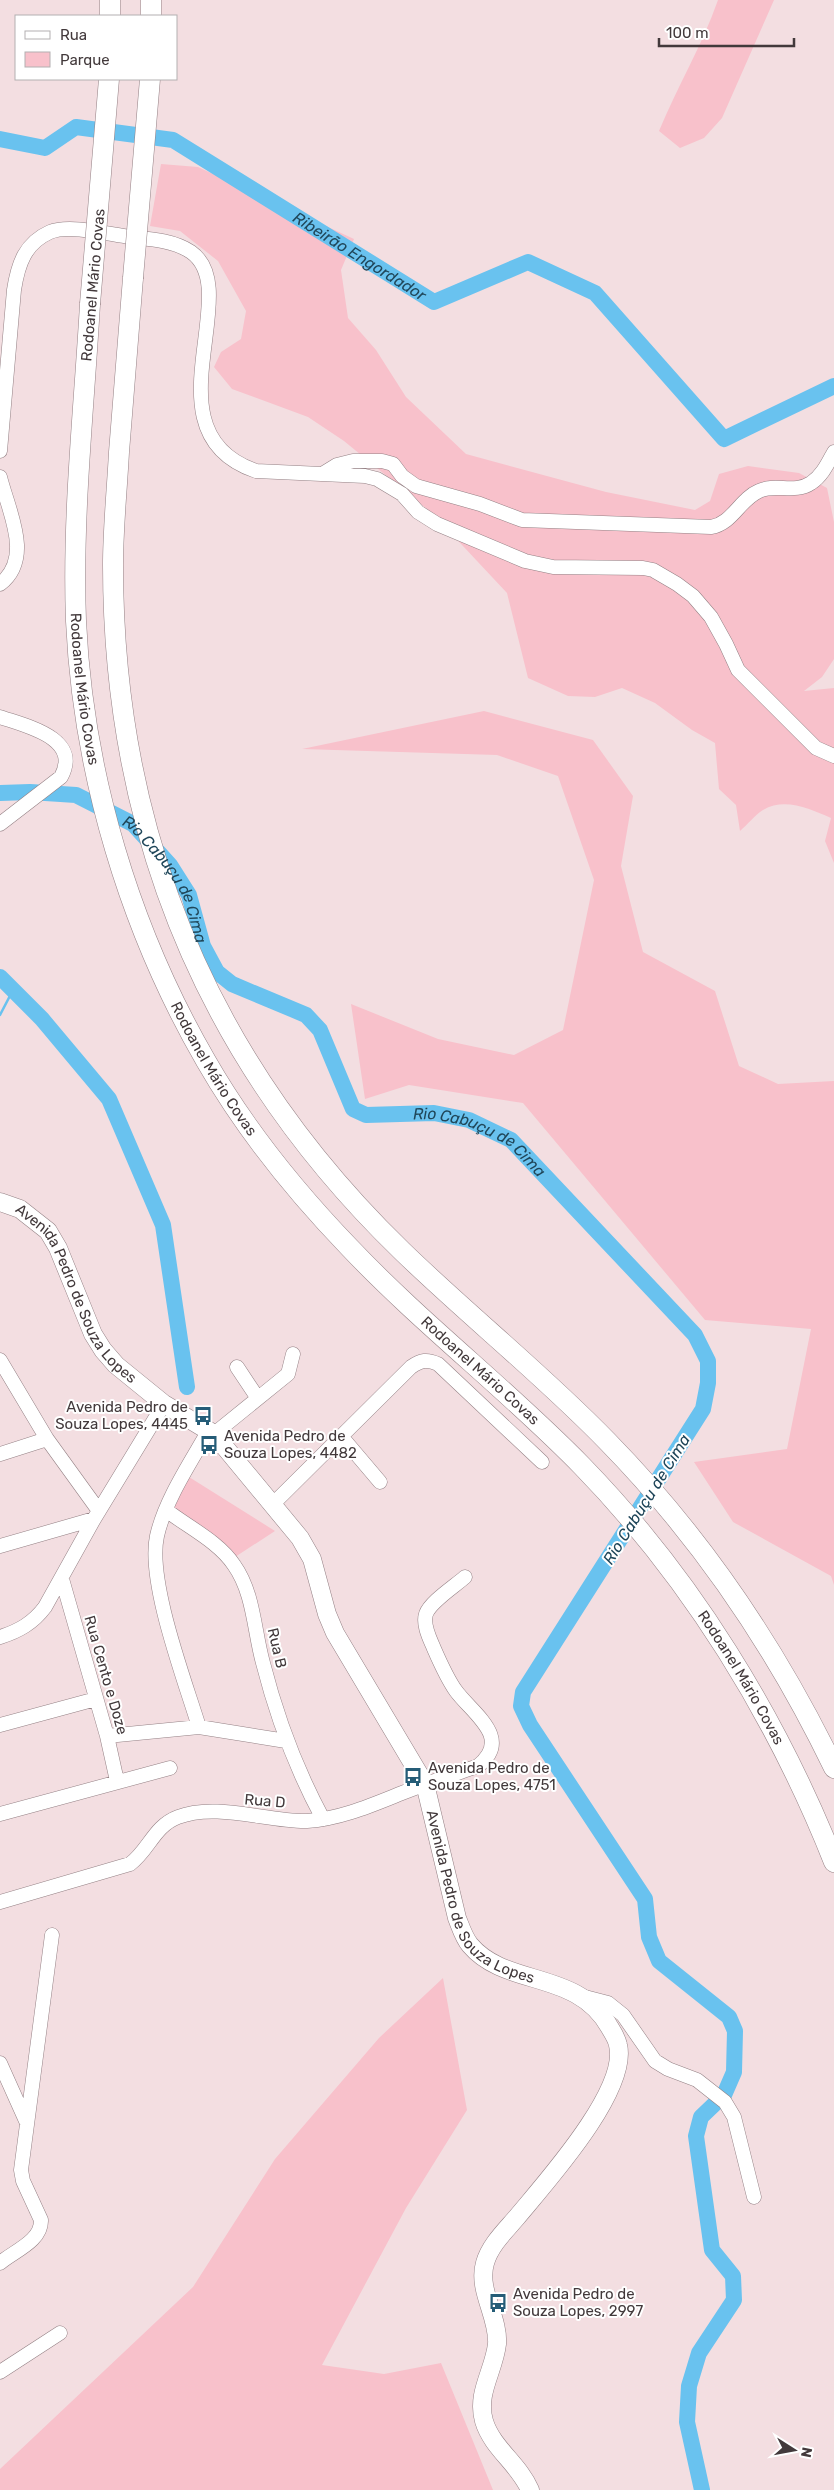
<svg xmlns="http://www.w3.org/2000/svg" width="834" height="2490" font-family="Rubik,sans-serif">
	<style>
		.green { fill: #f8c1cb }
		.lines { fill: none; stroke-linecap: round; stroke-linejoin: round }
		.stream { stroke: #69c2ef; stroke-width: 2.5 }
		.river { stroke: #69c2ef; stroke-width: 16 }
		.minor-casing { stroke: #948185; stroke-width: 15 }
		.major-casing { stroke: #948185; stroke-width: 19 }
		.highway-casing { stroke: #948185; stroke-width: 21 }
		.minor { stroke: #fff; stroke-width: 14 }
		.major { stroke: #fff; stroke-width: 18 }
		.highway { stroke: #fff; stroke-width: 20 }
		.highway-bridge-casing { stroke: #948185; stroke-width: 21; stroke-linecap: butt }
		.highway-bridge { stroke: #fff; stroke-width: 20 }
		.labels { text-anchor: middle; stroke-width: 4; stroke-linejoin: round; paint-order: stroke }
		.street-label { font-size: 15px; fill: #42393b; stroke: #fff }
		.poi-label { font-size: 15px; fill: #42393b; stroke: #fff; text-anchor: start }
		.water-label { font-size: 16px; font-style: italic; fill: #20475a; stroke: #fff }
	</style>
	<rect width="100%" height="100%" fill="#f3dee1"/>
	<!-- green -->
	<path class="green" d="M718 0H774L722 118 704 138 680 148 659 131C677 87 702 46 718 0Z
		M161 164 198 167 354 239 341 270 348 318 376 350 406 397 466 454 606 492 695 510 710 501 719 474 748 466 799 473 827 488 834 522V659L822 677 804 691 834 688V863L825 841 831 818C810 809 785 797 763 810 755 815 747 825 740 831L736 805 719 789 715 743 692 730 655 703 622 688 595 697 568 696 528 678 507 593 433 514 344 441 308 417 232 389 214 367 221 352 241 339 246 311 218 261 180 231 150 226Z
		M484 711 593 740 633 796 621 866 643 952 715 991 739 1066 778 1084 834 1081V1585L831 1576 733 1522 694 1462 787 1449 811 1329 705 1320 523 1103 409 1085 365 1099 351 1004 438 1039 514 1055 563 1030 594 880 558 776 497 755 302 749Z
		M189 1477 275 1531 235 1557 173 1508Z
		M443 1978 467 2110 406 2208 322 2365 384 2374 441 2363 493 2490H0V2469L193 2287 275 2159 379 2038Z"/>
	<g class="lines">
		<!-- stream -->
		<path class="stream" d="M0 1015 13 990"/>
		<!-- river -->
		<g class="river">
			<path id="s1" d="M0 139 45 148 76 127 173 140 434 302 528 262 595 293 724 439 834 386"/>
			<path id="s2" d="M0 793 30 792 76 795 133 824 170 865 189 895 203 946 217 972 232 984 306 1015 320 1030 353 1109 366 1115 434 1113 469 1120 511 1140 695 1335 708 1361V1383L703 1409 523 1692 521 1706 530 1725 645 1899 649 1937 659 1961 729 2017 735 2031 734 2072 724 2095 701 2117 696 2136 712 2250 733 2276 734 2300 699 2353 689 2386 687 2422 702 2490"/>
			<path d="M0 977 42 1019 109 1099 163 1225 187 1387"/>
		</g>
		<!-- minor casing -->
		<g class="minor-casing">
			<path id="minor" d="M0 451 14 290C18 264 25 243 50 232 69 224 108 234 129 237 150 239 173 240 191 252 247 291 144 433 256 471L365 476 377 479 402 494 418 512 437 524 525 561 553 567 643 568 653 570 677 584 693 596 711 617 726 644 738 670 816 748 834 756
				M324 473 337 465 353 461H382L393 464 402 476 416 486 480 504 522 520 711 527C732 524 740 499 759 491 775 483 795 494 811 483 822 476 828 463 834 452
				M0 477C8 510 34 558 0 584
				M0 717C26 726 82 738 61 777L0 824
				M0 1360 47 1439 99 1511
				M237 1367 257 1397
				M214 1434 288 1374 293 1354
				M341 1436 380 1482
				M0 1454 47 1439
				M272 1505 411 1367C421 1360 427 1359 438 1364L542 1462
				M166 1510C188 1527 219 1542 234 1565 254 1593 254 1631 263 1663 277 1718 296 1769 323 1819
				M0 1546 94 1519
				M62 1579 107 1736 117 1781
				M0 1637C19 1631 33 1623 45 1607L94 1519 164 1404
				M0 1725 96 1699
				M199 1727C185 1681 147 1581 157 1536 165 1500 191 1462 209 1430
				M107 1736 199 1727 286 1741
				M0 1814 170 1768
				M0 1902 130 1864C149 1850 154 1826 178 1817 216 1802 268 1822 307 1821 340 1819 372 1805 402 1793 427 1783 452 1775 478 1766 513 1738 473 1714 456 1691 446 1677 439 1660 432 1644 428 1635 423 1623 426 1614 430 1602 455 1586 465 1577
				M581 1996 608 2003 623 2015 655 2061 668 2069 697 2080 725 2102 734 2117 754 2197
				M0 2063 26 2121
				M0 2263C14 2251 42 2241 41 2220L23 2181 21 2170 52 1935
				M0 2372 60 2333"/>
		</g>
		<!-- major casing -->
		<g class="major-casing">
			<g id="major">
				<path id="s3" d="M0 1202 20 1209 48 1231 58 1248 93 1334 103 1350 116 1365 164 1404 214 1434 300 1538 312 1559 327 1614 335 1633 425 1784 457 1918C461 1928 464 1938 470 1945 506 1988 578 1969 610 2028 613 2033 617 2039 618 2045 629 2090 546 2182 517 2217 506 2230 490 2245 485 2263 477 2290 499 2317 497 2344 494 2371 476 2393 484 2421 492 2448 519 2464 530 2490"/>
			</g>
		</g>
		<!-- highway casing -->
		<g class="highway-casing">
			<g id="highway">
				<path d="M110 0V16"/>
				<path d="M151 0V16"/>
				<path d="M133 278C128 336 124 394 119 452 117 490 113 528 113 565 113 835 208 1063 402 1251 469 1316 542 1374 607 1441 700 1536 776 1648 834 1768"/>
				<path id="s4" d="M90 304C84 409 72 516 76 621 83 774 130 930 206 1061 245 1129 296 1192 350 1248 423 1325 508 1390 582 1466 691 1578 776 1716 834 1862"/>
			</g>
		</g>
		<!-- minor -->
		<use href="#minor" class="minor"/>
		<!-- major -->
		<use href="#major" class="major"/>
		<!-- highway -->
		<use href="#highway" class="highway"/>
		<!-- highway-bridge casing -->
		<g class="highway-bridge-casing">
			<path id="highway-bridge" d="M133 278 150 79
				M90 304 109 79"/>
		</g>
		<!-- highway-bridge -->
		<use href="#highway-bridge" class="highway-bridge"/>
	</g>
	<!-- icons -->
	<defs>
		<g id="bus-bare" transform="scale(1.5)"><path d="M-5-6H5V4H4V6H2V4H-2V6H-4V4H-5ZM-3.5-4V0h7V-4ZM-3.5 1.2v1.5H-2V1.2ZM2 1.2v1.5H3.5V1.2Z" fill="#255c77" stroke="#fff" stroke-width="2.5" paint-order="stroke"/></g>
	</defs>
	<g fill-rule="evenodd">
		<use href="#bus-bare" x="203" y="1416"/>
		<use href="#bus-bare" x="209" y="1445"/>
		<use href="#bus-bare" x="413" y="1777"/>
		<use href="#bus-bare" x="498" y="2303"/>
	</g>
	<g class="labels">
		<!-- street labels -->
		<g class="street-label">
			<text transform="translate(93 285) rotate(-85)" y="5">Rodoanel Mário Covas</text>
			<text dy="5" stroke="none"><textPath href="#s4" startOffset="386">Rodoanel Mário Covas</textPath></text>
			<text dy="5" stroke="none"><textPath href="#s4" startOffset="791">Rodoanel Mário Covas</textPath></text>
			<text dy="5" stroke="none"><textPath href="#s3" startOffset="125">Avenida Pedro de Souza Lopes</textPath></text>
			<text dy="5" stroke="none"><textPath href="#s4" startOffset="1196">Rodoanel Mário Covas</textPath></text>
			<text transform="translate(277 1648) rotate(77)" y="5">Rua B</text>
			<text transform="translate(106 1675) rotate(74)" y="5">Rua Cento e Doze</text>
			<text dy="5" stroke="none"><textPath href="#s4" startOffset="1601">Rodoanel Mário Covas</textPath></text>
			<text transform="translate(265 1801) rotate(5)" y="5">Rua D</text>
			<text dy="5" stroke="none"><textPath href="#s3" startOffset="875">Avenida Pedro de Souza Lopes</textPath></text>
		</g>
		<!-- poi labels -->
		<g class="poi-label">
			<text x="188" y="1412" text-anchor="end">Avenida Pedro de<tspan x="188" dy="17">Souza Lopes, 4445</tspan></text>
			<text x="224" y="1441">Avenida Pedro de<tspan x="224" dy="17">Souza Lopes, 4482</tspan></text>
			<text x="428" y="1773">Avenida Pedro de<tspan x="428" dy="17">Souza Lopes, 4751</tspan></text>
			<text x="513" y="2299">Avenida Pedro de<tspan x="513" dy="17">Souza Lopes, 2997</tspan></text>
		</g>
		<!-- water labels -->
		<g class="water-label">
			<text dy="6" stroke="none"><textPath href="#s1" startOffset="401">Ribeirão Engordador</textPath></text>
			<text dy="6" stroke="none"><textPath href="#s2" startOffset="205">Rio Cabuçu de Cima</textPath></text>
			<text dy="6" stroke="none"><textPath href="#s2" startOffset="655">Rio Cabuçu de Cima</textPath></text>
			<text transform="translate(646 1499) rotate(-58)" y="6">Rio Cabuçu de Cima</text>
		</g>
	</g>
	<!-- legend -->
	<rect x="15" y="15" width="162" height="65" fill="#ffffff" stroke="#b3b0b1"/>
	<rect x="25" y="31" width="25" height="8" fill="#ffffff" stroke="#b3b0b1"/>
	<text x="60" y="40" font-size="15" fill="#42393b">Rua</text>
	<rect x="25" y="52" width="25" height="15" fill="#f8c1cb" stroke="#b3b0b1"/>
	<text x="60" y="65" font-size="15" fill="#42393b">Parque</text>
	<!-- north arrow -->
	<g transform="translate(794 2450) rotate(101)" stroke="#ffffff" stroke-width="4" paint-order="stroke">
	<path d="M0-4L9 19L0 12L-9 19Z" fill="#42393b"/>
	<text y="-8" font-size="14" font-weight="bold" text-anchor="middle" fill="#42393b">N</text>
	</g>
	<!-- scale -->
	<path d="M659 38v8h135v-8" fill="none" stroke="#42393b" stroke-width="2.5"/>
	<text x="666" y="38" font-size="15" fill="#42393b" stroke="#ffffff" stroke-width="4" paint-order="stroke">100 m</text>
</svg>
